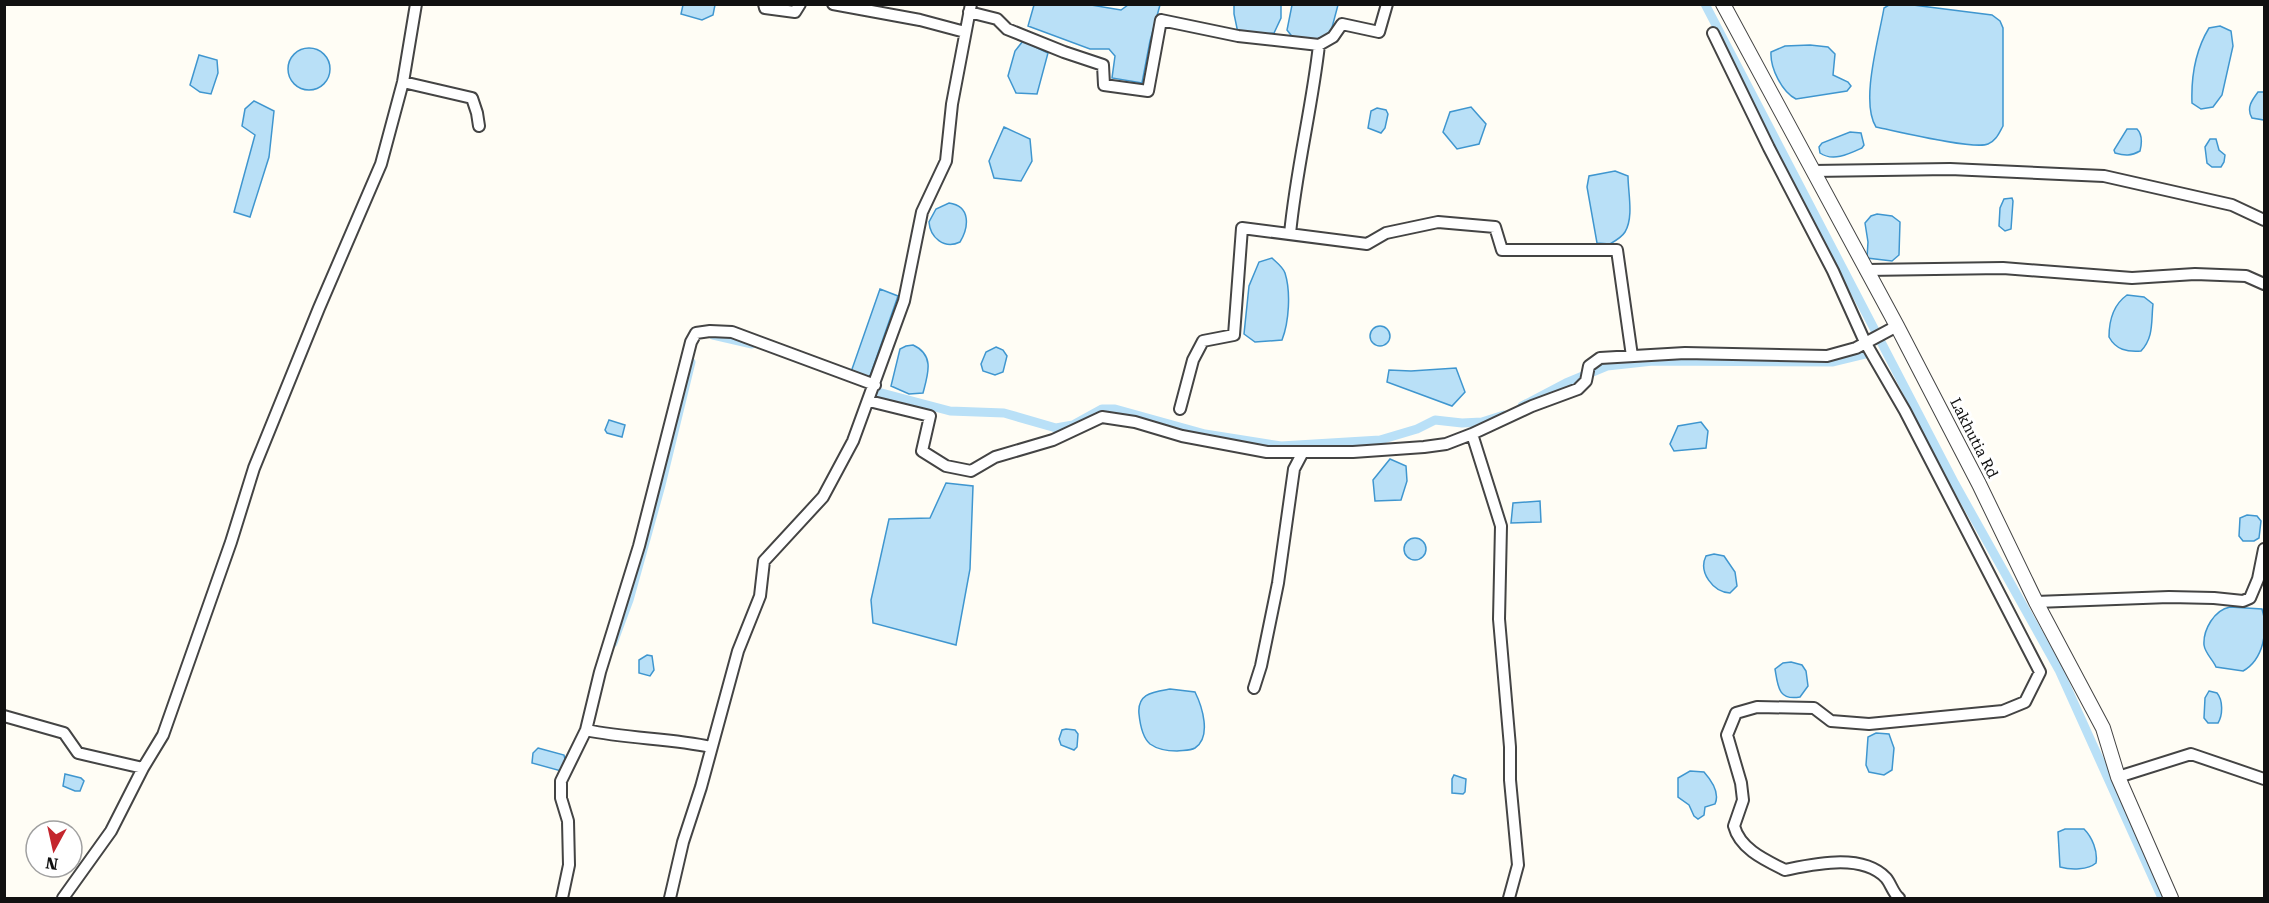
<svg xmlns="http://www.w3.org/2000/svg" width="2269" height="903" font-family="'Roboto Serif',serif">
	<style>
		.water { fill: #b9e0f7; stroke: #3f96cf; stroke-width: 1.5 }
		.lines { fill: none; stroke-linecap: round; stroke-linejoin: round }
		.canal { stroke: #b9e0f7; stroke-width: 9 }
		.minor-casing { stroke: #444; stroke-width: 14 }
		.tertiary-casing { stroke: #444; stroke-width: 16 }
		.minor { stroke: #fff; stroke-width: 10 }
		.tertiary { stroke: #fff; stroke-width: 14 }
		.labels { text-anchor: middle; stroke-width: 6; stroke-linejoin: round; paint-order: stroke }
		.street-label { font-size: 15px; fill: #111; stroke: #fff }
	</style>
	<rect width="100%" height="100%" fill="#fffdf5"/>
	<!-- water -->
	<path class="water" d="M1085 4 1121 10 1128 5H1160L1150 41 1142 83 1112 78 1115 56 1109 49H1090L1028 26 1034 5Z
		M683 5V4L715 5 713 15 702 20 681 14Z
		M1234 5H1281V18L1274 33 1254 35 1238 33 1234 14Z
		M1292 5H1338L1330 35 1321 42 1294 39 1287 30Z
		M1889 5H1913L1992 15 2000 21 2003 28V126C1999 133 1996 141 1988 144 1974 150 1896 131 1876 127 1860 102 1879 38 1884 8Z
		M2220 26 2231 31 2233 46 2222 95 2213 107 2201 109 2192 103C2191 76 2195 51 2209 28Z
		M1023 41 1048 53 1037 94 1016 93 1008 76 1015 51Z
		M1810 45 1828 47 1835 54 1833 75 1848 82 1851 86 1847 91 1796 99C1782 92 1770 68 1771 52L1785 46Z
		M288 69a21 21 0 1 1 42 0a21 21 0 1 1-42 0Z
		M199 55 217 60 218 73 211 94 200 92 190 85Z
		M2258 92H2264V120L2252 118C2246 108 2252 100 2258 92Z
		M254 101 274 111 269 157 250 217 234 212 255 135 242 126 245 109Z
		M1471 107 1486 124 1479 144 1457 149 1443 132 1450 112Z
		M1377 108 1386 110 1388 114 1385 128 1381 133 1368 128 1371 111Z
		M1004 127 1030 139 1032 161 1021 181 994 178 989 161Z
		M2127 129H2137C2143 135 2142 143 2140 151 2131 156 2125 156 2115 153L2114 150Z
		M1850 132 1861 133 1864 145 1862 148C1849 154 1833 162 1820 153L1819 147 1822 143Z
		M2210 139H2216L2219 150 2225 155 2224 162 2221 167H2212L2207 163 2205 147Z
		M1615 171 1628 176C1628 193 1634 217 1625 232 1622 237 1615 241 1610 244L1597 243 1587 187 1589 176Z
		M2012 198 2013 201 2011 229 2005 231 1999 226 2000 208 2004 199Z
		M949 203C971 206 969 227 960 242 944 250 930 237 929 222L936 209Z
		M1877 214 1892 216 1900 222 1899 255 1892 261 1867 258 1868 242 1865 223 1871 216Z
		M1272 258C1276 262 1283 267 1285 273 1291 292 1289 322 1282 340L1255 342 1244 334 1249 286 1259 262Z
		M880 289 898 296 869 379 851 372Z
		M2127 295 2144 297 2153 304C2151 322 2154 337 2141 351 2127 352 2116 350 2109 337 2109 321 2113 305 2127 295Z
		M1370 336a10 10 0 1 1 20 0a10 10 0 1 1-20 0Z
		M913 345C935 355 928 374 923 393L909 394 891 386 900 349 906 346Z
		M996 347 1003 350 1007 356 1003 372 995 375 983 371 981 364 986 352Z
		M1456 368 1465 392 1452 406 1387 382 1389 370 1411 371Z
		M609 420 625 425 622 437 607 433 605 430Z
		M1701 422 1708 431 1706 448 1674 451 1670 444 1678 426Z
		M1390 459 1406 466 1407 481 1401 500 1375 501 1373 480Z
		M946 483 973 486 970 569 956 645 873 623 871 600 889 519 930 518Z
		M1540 501 1541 522 1511 523 1513 503Z
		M2247 515 2257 516 2261 521 2259 538 2254 541H2243L2239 536 2240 518Z
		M1404 549a11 11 0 1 1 22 0a11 11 0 1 1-22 0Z
		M1714 554 1724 556 1735 572 1737 586 1730 593C1713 592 1698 572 1706 556Z
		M2230 607 2262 609C2269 630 2263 660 2243 671L2216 667C2213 660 2205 653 2204 645 2203 630 2214 610 2230 607Z
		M647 655 652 656 654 670 650 676 639 673V660Z
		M1791 662 1802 665 1806 671 1808 686 1800 697C1778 701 1778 686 1775 669L1783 663Z
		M1170 689 1195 692C1202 706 1212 737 1195 748 1190 751 1182 750 1177 751 1168 751 1157 749 1150 744 1142 737 1140 724 1139 714 1137 693 1153 692 1170 689Z
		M2209 691 2217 693C2223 700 2223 715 2218 723H2208L2204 718 2205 698Z
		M1066 729 1075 730 1078 734 1077 747 1074 750 1061 745 1059 739 1062 730Z
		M1876 733 1889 734 1894 748 1892 770 1884 775 1869 772 1866 765 1868 737Z
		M538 748 564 755 566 763 561 771 532 763 533 753Z
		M1690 771 1704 772C1712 781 1720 793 1715 804L1705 807 1704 815 1698 819 1694 816 1689 805 1678 797V778Z
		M65 774 81 778 84 781 80 791H75L63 786Z
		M1454 775 1466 779 1465 792 1463 794 1452 793V779Z
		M2065 829H2084C2092 837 2098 851 2096 863 2088 870 2071 870 2060 867L2058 832Z"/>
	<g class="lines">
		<!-- canal -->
		<path class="canal" d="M1705 4 1955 484 2059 670 2162 898
			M713 335 752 344
			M878 392 950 411 1004 413 1056 428 1073 425 1102 409H1115L1205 434 1281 446 1380 440 1417 429 1435 420 1462 423 1482 422 1504 415
			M1522 406 1566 383 1607 366 1653 361 1833 362 1866 354
			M613 643 629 600 661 485 691 362"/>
		<!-- minor casing -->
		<g class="minor-casing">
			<path id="minor" d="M764 4 765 8 795 12 800 4
				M833 4 920 20 965 32
				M969 12 997 19 1007 29 1064 52 1103 65 1104 85 1148 91 1161 20 1238 36 1319 45
				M1713 33 1769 148 1833 271 1865 342 1905 411 2040 672 2025 702 2003 711 1869 724 1831 721 1814 708 1757 707 1736 713 1727 735 1741 783 1743 800 1734 826C1740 849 1765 860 1785 870 1815 864 1862 853 1886 878 1891 884 1893 893 1899 898
				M403 82 472 98 477 113 479 126
				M1813 171 1950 169 2104 176 2232 205 2264 220
				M1290 234C1296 170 1312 108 1319 45L1333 37 1342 24 1379 32 1387 4
				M1866 270 2003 268 2132 278 2195 274 2246 276 2264 284
				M869 401 930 416 922 451 946 466 971 471 995 457 1053 440 1102 417 1135 422 1182 436 1267 452H1353L1424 447 1446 444 1472 434
				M1180 409 1193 360 1203 341 1234 335 1242 228 1367 244 1386 233 1438 222 1495 227 1502 250H1617L1632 356
				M2036 602 2169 597 2214 598 2243 601 2250 598 2258 579 2264 549
				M1254 688 1261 666 1278 583 1294 469 1303 452
				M4 716 64 733 78 753 143 768
				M586 730C628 739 670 738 711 747
				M2118 777 2191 754 2264 779
				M63 898 111 831 143 768 163 735 231 542 254 468 319 308 381 164 403 82 416 4
				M562 898 569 865 568 821 561 798V781L586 730 600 672 639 546 691 342 696 333 710 331 732 332 875 385
				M670 898 683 842 701 787 738 651 760 596 764 561 823 497 853 441 904 301 922 212 946 161 952 104 971 4
				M1509 898 1518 865 1510 780V747L1499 619 1501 526 1472 434 1532 406 1578 389 1586 381 1589 366 1600 358 1685 353 1827 356 1856 348 1897 326"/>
		</g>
		<!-- tertiary casing -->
		<g class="tertiary-casing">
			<path id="tertiary" d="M1723 4 1897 326 1979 484 2036 602 2103 728 2118 777 2171 898"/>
		</g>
		<!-- minor -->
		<use href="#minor" class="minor"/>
		<!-- tertiary -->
		<use href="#tertiary" class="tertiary"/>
	</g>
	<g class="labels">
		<!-- street labels -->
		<g class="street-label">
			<text transform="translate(1974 438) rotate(63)" y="5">Lakhutia Rd</text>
		</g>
	</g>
	<!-- border -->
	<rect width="2269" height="903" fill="none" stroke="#111111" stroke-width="12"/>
	<!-- north arrow -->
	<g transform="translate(54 849) rotate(188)"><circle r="28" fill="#ffffff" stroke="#a0a0a0" stroke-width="1.5"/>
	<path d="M0-4.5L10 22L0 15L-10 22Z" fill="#c4262e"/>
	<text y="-9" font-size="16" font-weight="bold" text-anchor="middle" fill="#111111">N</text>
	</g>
</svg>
